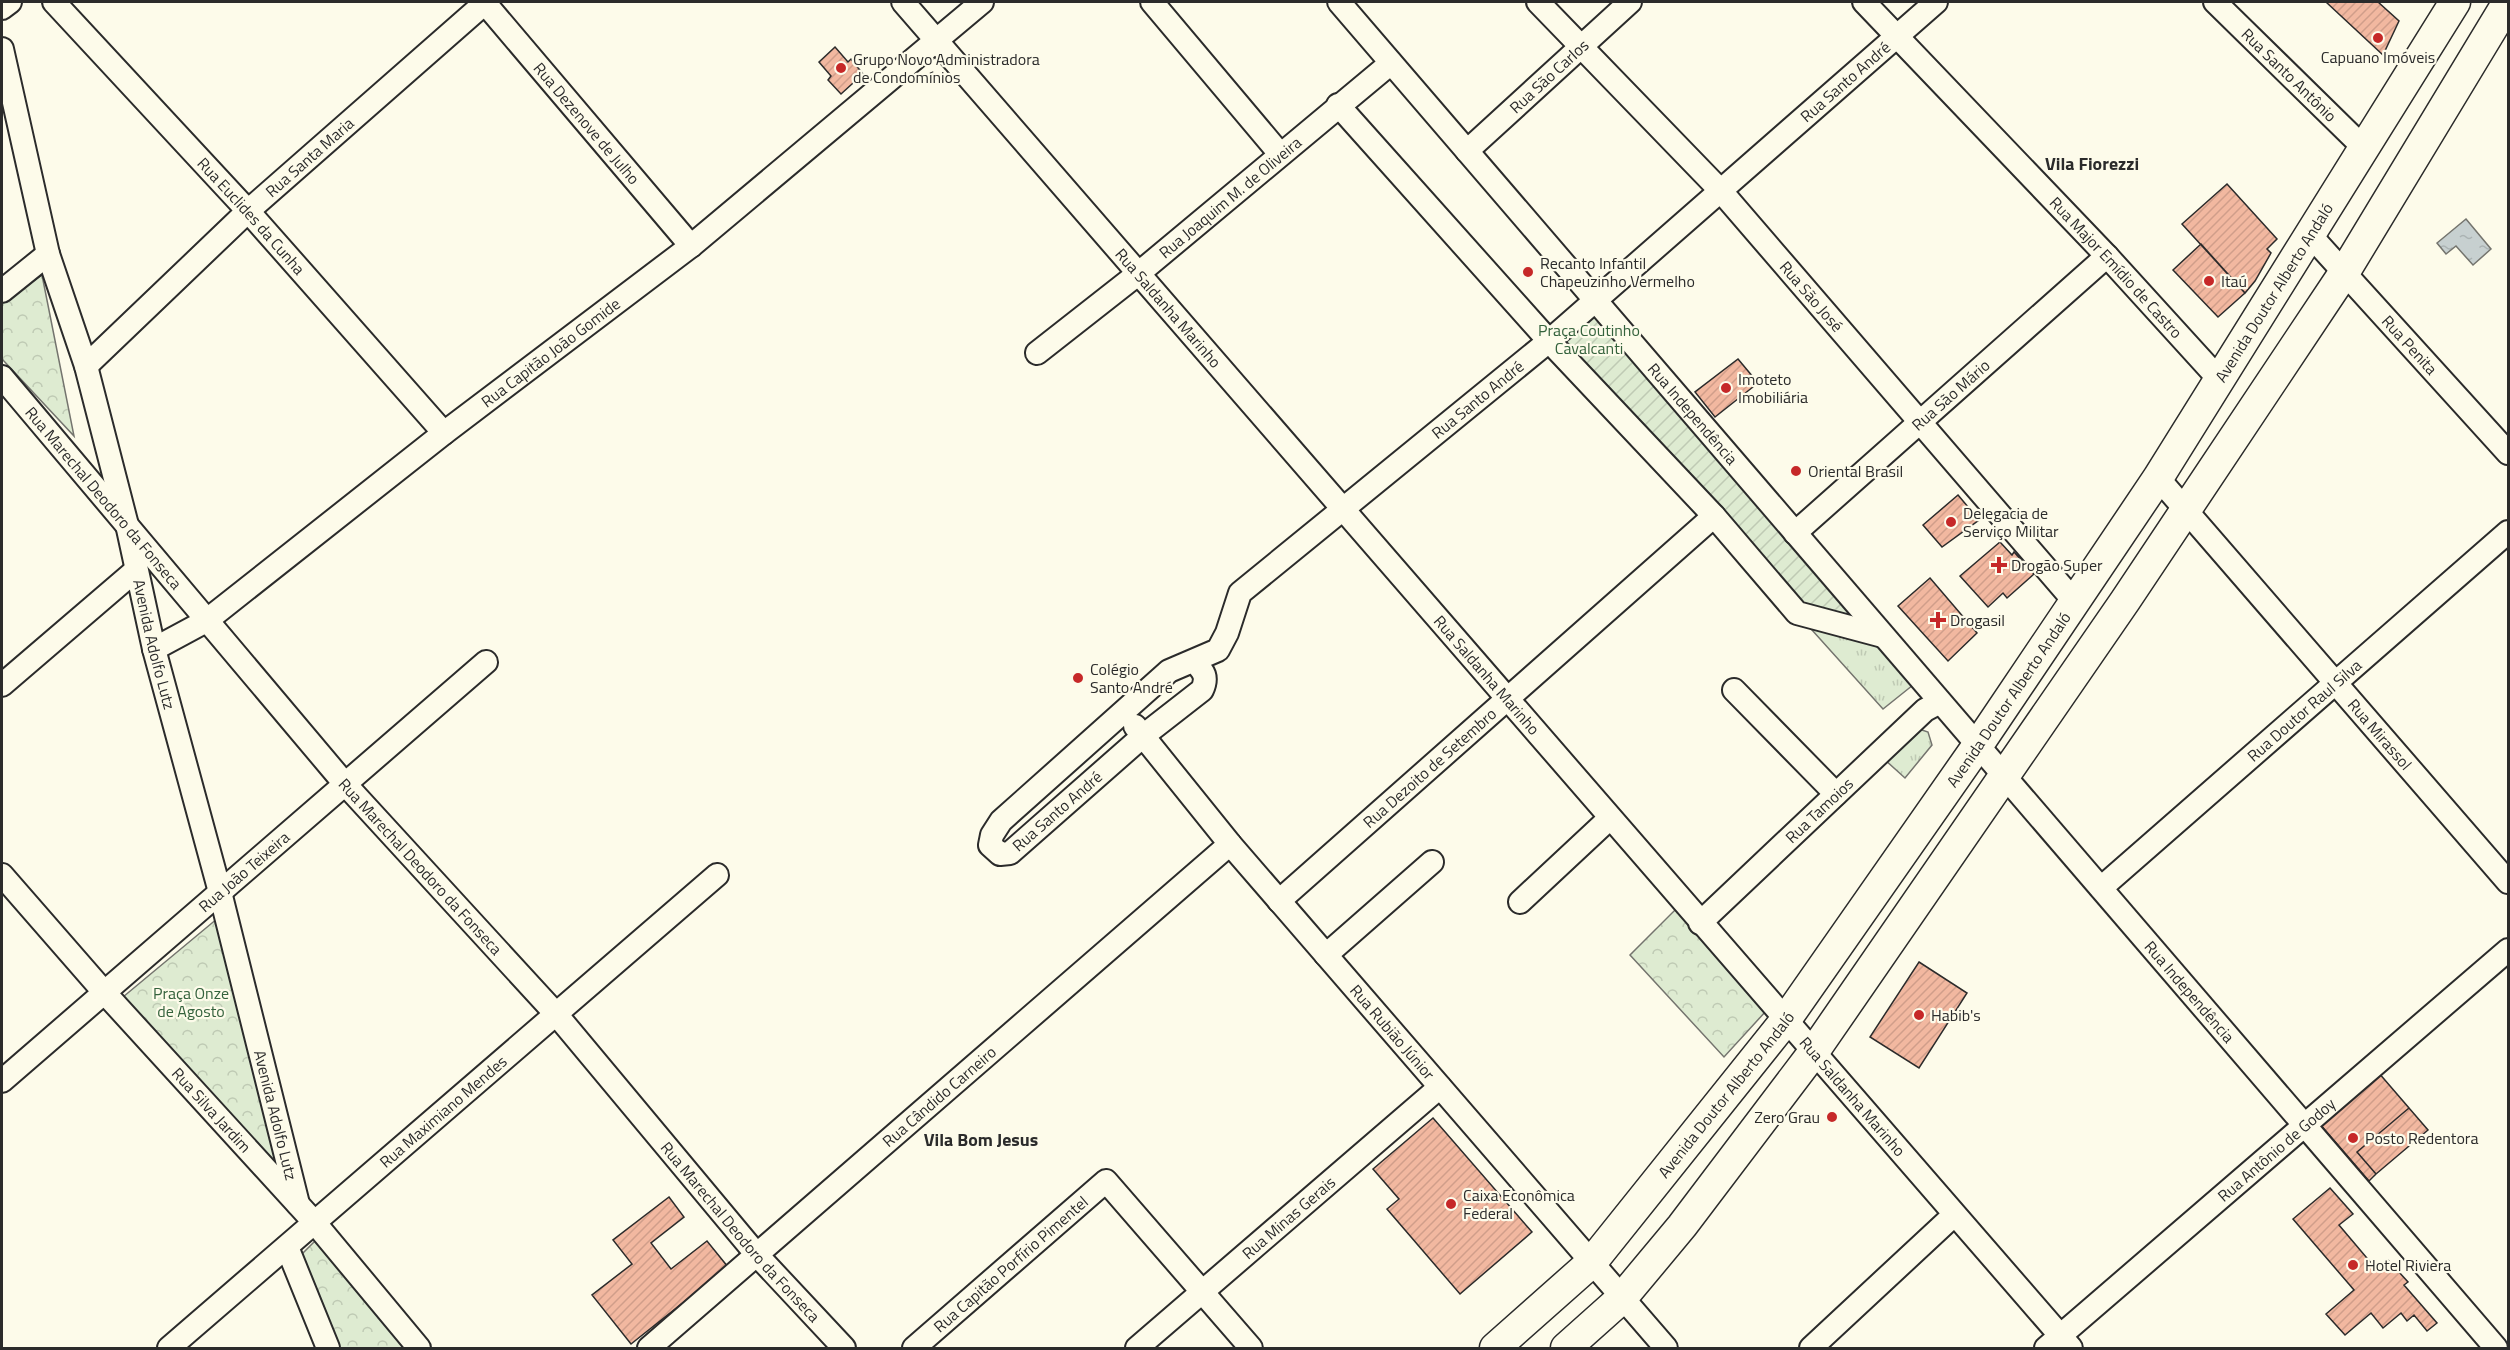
<svg xmlns="http://www.w3.org/2000/svg" width="2510" height="1350" font-family="'Titillium Web',sans-serif">
	<style>
		.grass { fill: url(#grass-tufts); stroke: #74746e; stroke-width: 1.5 }
		.park { fill: url(#park-crowns); stroke: #74746e; stroke-width: 1.5 }
		.garden { fill: url(#garden-furrows); stroke: #74746e; stroke-width: 1.5 }
		.water { fill: url(#water-ripples); stroke: #74746e; stroke-width: 1.5 }
		.building { fill: url(#building-hatch); stroke: #2b2b2b; stroke-width: 1.5 }
		.lines { fill: none; stroke-linecap: round; stroke-linejoin: round }
		.minor-casing { stroke: #2b2b2b; stroke-width: 26 }
		.major-casing { stroke: #2b2b2b; stroke-width: 33 }
		.minor { stroke: #fdfbea; stroke-width: 22 }
		.major { stroke: #fdfbea; stroke-width: 30 }
		.poi-dot { fill: #c62828; stroke: #fdfbea; stroke-width: 2 }
		.labels { text-anchor: middle; stroke-width: 4.5; stroke-linejoin: round; paint-order: stroke }
		.poi-label { font-size: 16px; fill: #2b2b2b; stroke: #fdfbea; text-anchor: start }
		.street-label { font-size: 16px; fill: #2b2b2b; stroke: #fdfbea }
		.park-label { font-size: 16px; fill: #34623c; stroke: #fdfbea }
		.neighbourhood-label { font-size: 18px; font-weight: bold; fill: #2b2b2b; stroke: #fdfbea }
	</style>
	<defs>
		<pattern id="grass-tufts" width="24" height="20" patternUnits="userSpaceOnUse" patternTransform="scale(1.5)"><rect width="24" height="20" fill="#deebd1"/><path d="M3 7l-1-3M5 7V3M7 7l1-3M15 17l-1-3M17 17v-4M19 17l1-3" fill="none" stroke="#bfcab4"/></pattern>
		<pattern id="park-crowns" width="20" height="18" patternUnits="userSpaceOnUse" patternTransform="scale(1.5)"><rect width="20" height="18" fill="#deebd1"/><path d="M2 6a3 3 0 1 1 6 0M12 15a3 3 0 1 1 6 0" fill="none" stroke="#bfcab4"/></pattern>
		<pattern id="garden-furrows" width="10" height="10" patternUnits="userSpaceOnUse" patternTransform="scale(1.5)"><rect width="10" height="10" fill="#deebd1"/><path d="M-1 1l2-2M0 10L10 0M9 11l2-2" fill="none" stroke="#bfcab4"/></pattern>
		<pattern id="water-ripples" width="26" height="14" patternUnits="userSpaceOnUse" patternTransform="scale(1.5)"><rect width="26" height="14" fill="#c7d0d0"/><path d="M2 4q2-2 4 0t4 0M15 11q2-2 4 0t4 0" fill="none" stroke="#abb3b3"/></pattern>
		<pattern id="building-hatch" width="6" height="6" patternUnits="userSpaceOnUse" patternTransform="scale(1.5)"><rect width="6" height="6" fill="#f2b8a0"/><path d="M-1 1l2-2M0 6l6-6M5 7l2-2" fill="none" stroke="#d09e8a"/></pattern>
	</defs>
	<rect width="100%" height="100%" fill="#fdfbea"/>
	<!-- grass -->
	<path class="grass" d="M1803 620 1873 641 1913 685 1883 709Z
		M1919 729 1928 732 1932 745 1905 778 1884 759Z"/>
	<!-- park -->
	<path class="park" d="M42 275 74 436 2 359V303Z
		M1678 907 1766 1011 1724 1057 1630 955Z
		M218 918 280 1173 123 997Z
		M318 1238 409 1348H339L301 1255Z"/>
	<!-- garden -->
	<path class="garden" d="M1589 304 1870 628 1802 609 1554 338Z"/>
	<!-- water -->
	<path class="water" d="M2466 219 2491 249 2473 265 2456 246 2446 254 2437 243Z"/>
	<!-- building -->
	<path class="building" d="M2326 2H2378L2399 21 2383 55Z
		M835 47 848 62 851 59 863 74 841 94 828 80 831 76 819 62Z
		M2227 184 2277 239 2267 249 2271 253 2255 281 2245 293 2182 224Z
		M2201 244 2245 293 2218 317 2173 270Z
		M1738 359 1758 383 1715 417 1695 392Z
		M1958 495 1979 520 1942 547 1923 525Z
		M2000 542 2012 555 2014 552 2034 574 2007 598 2003 593 1988 607 1960 576Z
		M1930 578 1977 633 1948 661 1898 606Z
		M1919 962 1967 993 1919 1068 1870 1037Z
		M2378 1072 2409 1108 2357 1152 2376 1174 2369 1181 2319 1123Z
		M2409 1108 2428 1130 2376 1174 2357 1152Z
		M1433 1118 1532 1232 1460 1294 1387 1209 1399 1199 1373 1169Z
		M2330 1188 2353 1214 2339 1225 2377 1270 2388 1260 2408 1282 2404 1285 2437 1323 2427 1331 2414 1315 2407 1321 2401 1313 2383 1328 2371 1313 2345 1335 2326 1314 2354 1290 2293 1219Z
		M669 1197 684 1217 651 1243 671 1269 707 1241 728 1267 631 1344 592 1295 632 1264 613 1240Z"/>
	<g class="lines">
		<!-- minor casing -->
		<g class="minor-casing">
			<g id="minor">
				<path id="s1" d="M54 2 248 211 444 433"/>
				<path id="s2" d="M484 2 691 246"/>
				<path id="s3" d="M903 2 2071 1348"/>
				<path d="M1152 2 1280 154"/>
				<path id="s4" d="M1339 2 2496 1348"/>
				<path id="s5" d="M1538 2 1720 190 2075 602"/>
				<path id="s6" d="M1864 2 2107 256 2218 378"/>
				<path id="s7" d="M2215 2 2364 148"/>
				<path d="M2 8 10 2"/>
				<path id="s8" d="M2 49 48 254 86 366 128 529 154 649 220 892 298 1204"/>
				<path d="M1338 105 1549 341 1714 516 1797 613 1883 636"/>
				<path id="s9" d="M1467 151 1630 2"/>
				<path id="s10" d="M2311 236 2508 453"/>
				<path d="M2 291 48 254"/>
				<path id="s11" d="M1037 353 1139 273 1391 63"/>
				<path id="s12" d="M86 366 248 211 486 2"/>
				<path id="s13" d="M2 377 345 784 556 1014 757 1255 844 1348"/>
				<path id="s14" d="M2158 478 2508 882"/>
				<path id="s15" d="M1795 533 2107 256"/>
				<path id="s16" d="M154 649 206 621 444 433 691 246 982 2"/>
				<path id="s17" d="M1195 662C1204 672 1208 677 1202 690L1143 736 1010 853 1000 854 990 845 992 835 1001 821 1169 671 1218 650 1227 633 1240 593 1549 341 1936 2"/>
				<path d="M2 685 136 570"/>
				<path d="M1734 690 1836 794"/>
				<path id="s18" d="M1135 726 1230 844 1666 1348"/>
				<path id="s19" d="M2 875 104 992 315 1223 419 1348"/>
				<path id="s20" d="M2101 888 2508 532"/>
				<path id="s21" d="M1279 901 1714 516"/>
				<path d="M1520 902 1610 818"/>
				<path id="s22" d="M1700 923 1925 710 1940 702"/>
				<path d="M1326 955 1432 862"/>
				<path id="s23" d="M2 1081 486 662"/>
				<path d="M287 1247 328 1348"/>
				<path id="s24" d="M169 1348 717 875"/>
				<path id="s25" d="M649 1348 1230 844"/>
				<path id="s26" d="M914 1348 1106 1181 1251 1348"/>
				<path id="s27" d="M1137 1348 1440 1087"/>
				<path d="M1811 1348 1954 1215"/>
				<path id="s28" d="M2046 1348 2508 950"/>
			</g>
		</g>
		<!-- major casing -->
		<g class="major-casing">
			<g id="major">
				<path id="s29" d="M1495 1348 1592 1262 1785 1021 1978 745 2158 478 2455 2"/>
				<path d="M1566 1348 1622 1298 1682 1226 1813 1053 2125 601 2344 273 2508 2"/>
			</g>
		</g>
		<!-- minor -->
		<use href="#minor" class="minor"/>
		<!-- major -->
		<use href="#major" class="major"/>
	</g>
	<!-- markers -->
	<g class="poi-dot">
		<circle cx="2378" cy="38" r="6"/>
		<circle cx="841" cy="68" r="6"/>
		<circle cx="1528" cy="272" r="6"/>
		<circle cx="2209" cy="281" r="6"/>
		<circle cx="1726" cy="388" r="6"/>
		<circle cx="1796" cy="471" r="6"/>
		<circle cx="1951" cy="522" r="6"/>
		<path d="M1996 556h6v6h6v6h-6v6h-6v-6h-6v-6h6z"/>
		<path d="M1935 611h6v6h6v6h-6v6h-6v-6h-6v-6h6z"/>
		<circle cx="1078" cy="678" r="6"/>
		<circle cx="1919" cy="1015" r="6"/>
		<circle cx="1832" cy="1117" r="6"/>
		<circle cx="2353" cy="1138" r="6"/>
		<circle cx="1451" cy="1204" r="6"/>
		<circle cx="2353" cy="1265" r="6"/>
	</g>
	<g class="labels">
		<!-- poi labels -->
		<g class="poi-label">
			<text x="2378" y="63" text-anchor="middle">Capuano Imóveis</text>
			<text x="853" y="65">Grupo Novo Administradora<tspan x="853" dy="18">de Condomínios</tspan></text>
			<text x="1540" y="269">Recanto Infantil<tspan x="1540" dy="18">Chapeuzinho Vermelho</tspan></text>
			<text x="2221" y="287">Itaú</text>
			<text x="1738" y="385">Imoteto<tspan x="1738" dy="18">Imobiliária</tspan></text>
			<text x="1808" y="477">Oriental Brasil</text>
			<text x="1963" y="519">Delegacia de<tspan x="1963" dy="18">Serviço Militar</tspan></text>
			<text x="2011" y="571">Drogão Super</text>
			<text x="1950" y="626">Drogasil</text>
			<text x="1090" y="675">Colégio<tspan x="1090" dy="18">Santo André</tspan></text>
			<text x="1931" y="1021">Habib's</text>
			<text x="1820" y="1123" text-anchor="end">Zero Grau</text>
			<text x="2365" y="1144">Posto Redentora</text>
			<text x="1463" y="1201">Caixa Econômica<tspan x="1463" dy="18">Federal</tspan></text>
			<text x="2365" y="1271">Hotel Riviera</text>
		</g>
		<!-- street labels -->
		<g class="street-label">
			<text dy="6" stroke="none"><textPath href="#s7" startOffset="104">Rua Santo Antônio</textPath></text>
			<text dy="6" stroke="none"><textPath href="#s9" startOffset="111">Rua São Carlos</textPath></text>
			<text dy="6" stroke="none"><textPath href="#s17" startOffset="1466">Rua Santo André</textPath></text>
			<text dy="6" stroke="none"><textPath href="#s2" startOffset="159">Rua Dezenove de Julho</textPath></text>
			<text dy="6" stroke="none"><textPath href="#s12" startOffset="306">Rua Santa Maria</textPath></text>
			<text dy="6" stroke="none"><textPath href="#s11" startOffset="248">Rua Joaquim M. de Oliveira</textPath></text>
			<text dy="6" stroke="none"><textPath href="#s1" startOffset="291">Rua Euclides da Cunha</textPath></text>
			<text dy="6" stroke="none"><textPath href="#s6" startOffset="366">Rua Major Emídio de Castro</textPath></text>
			<text dy="6" stroke="none"><textPath href="#s29" startOffset="1316">Avenida Doutor Alberto Andaló</textPath></text>
			<text dy="6" stroke="none"><textPath href="#s5" startOffset="402">Rua São José</textPath></text>
			<text dy="6" stroke="none"><textPath href="#s3" startOffset="405">Rua Saldanha Marinho</textPath></text>
			<text dy="6" stroke="none"><textPath href="#s10" startOffset="147">Rua Penita</textPath></text>
			<text dy="6" stroke="none"><textPath href="#s16" startOffset="496">Rua Capitão João Gomide</textPath></text>
			<text dy="6" stroke="none"><textPath href="#s15" startOffset="208">Rua São Mário</textPath></text>
			<text dy="6" stroke="none"><textPath href="#s17" startOffset="980">Rua Santo André</textPath></text>
			<text dy="6" stroke="none"><textPath href="#s4" startOffset="543">Rua Independência</textPath></text>
			<text dy="6" stroke="none"><textPath href="#s13" startOffset="158">Rua Marechal Deodoro da Fonseca</textPath></text>
			<text dy="6" stroke="none"><textPath href="#s8" startOffset="615">Avenida Adolfo Lutz</textPath></text>
			<text dy="6" stroke="none"><textPath href="#s3" startOffset="891">Rua Saldanha Marinho</textPath></text>
			<text dy="6" stroke="none"><textPath href="#s29" startOffset="830">Avenida Doutor Alberto Andaló</textPath></text>
			<text dy="6" stroke="none"><textPath href="#s20" startOffset="270">Rua Doutor Raul Silva</textPath></text>
			<text dy="6" stroke="none"><textPath href="#s14" startOffset="339">Rua Mirassol</textPath></text>
			<text dy="6" stroke="none"><textPath href="#s21" startOffset="201">Rua Dezoito de Setembro</textPath></text>
			<text dy="6" stroke="none"><textPath href="#s22" startOffset="164">Rua Tamoios</textPath></text>
			<text transform="translate(1057 811) rotate(-41)" y="6">Rua Santo André</text>
			<text dy="6" stroke="none"><textPath href="#s13" startOffset="644">Rua Marechal Deodoro da Fonseca</textPath></text>
			<text dy="6" stroke="none"><textPath href="#s23" startOffset="320">Rua João Teixeira</textPath></text>
			<text dy="6" stroke="none"><textPath href="#s4" startOffset="1305">Rua Independência</textPath></text>
			<text dy="6" stroke="none"><textPath href="#s18" startOffset="400">Rua Rubião Júnior</textPath></text>
			<text dy="6" stroke="none"><textPath href="#s29" startOffset="344">Avenida Doutor Alberto Andaló</textPath></text>
			<text dy="6" stroke="none"><textPath href="#s25" startOffset="384">Rua Cândido Carneiro</textPath></text>
			<text dy="6" stroke="none"><textPath href="#s3" startOffset="1449">Rua Saldanha Marinho</textPath></text>
			<text dy="6" stroke="none"><textPath href="#s19" startOffset="315">Rua Silva Jardim</textPath></text>
			<text dy="6" stroke="none"><textPath href="#s24" startOffset="362">Rua Maximiano Mendes</textPath></text>
			<text dy="6" stroke="none"><textPath href="#s8" startOffset="1101">Avenida Adolfo Lutz</textPath></text>
			<text dy="6" stroke="none"><textPath href="#s28" startOffset="304">Rua Antônio de Godoy</textPath></text>
			<text dy="6" stroke="none"><textPath href="#s27" startOffset="200">Rua Minas Gerais</textPath></text>
			<text dy="6" stroke="none"><textPath href="#s13" startOffset="1130">Rua Marechal Deodoro da Fonseca</textPath></text>
			<text dy="6" stroke="none"><textPath href="#s26" startOffset="128">Rua Capitão Porfírio Pimentel</textPath></text>
		</g>
		<!-- park labels -->
		<g class="park-label">
			<text x="1589" y="336">Praça Coutinho<tspan x="1589" dy="18">Cavalcanti</tspan></text>
			<text x="191" y="999">Praça Onze<tspan x="191" dy="18">de Agosto</tspan></text>
		</g>
		<!-- neighbourhood labels -->
		<g class="neighbourhood-label">
			<text x="2092" y="170">Vila Fiorezzi</text>
			<text x="981" y="1146">Vila Bom Jesus</text>
		</g>
	</g>
	<!-- border -->
	<rect width="2510" height="1350" fill="none" stroke="#2b2b2b" stroke-width="6"/>
</svg>
